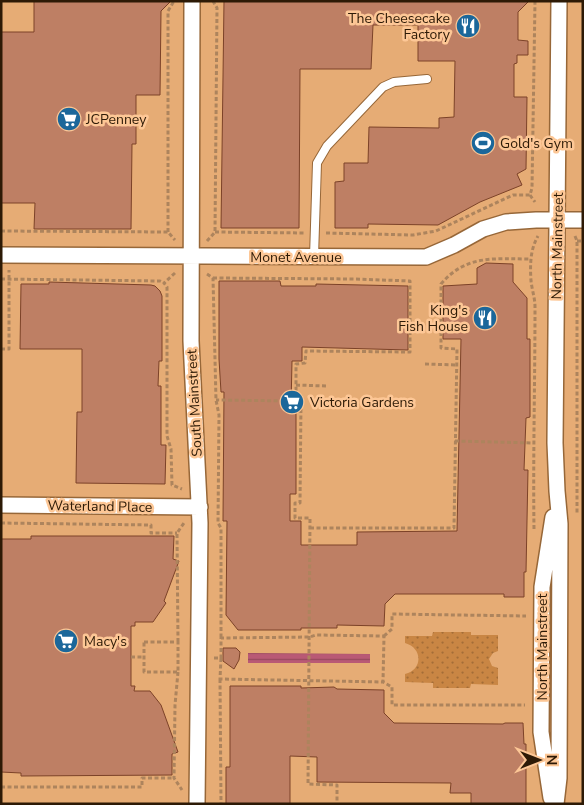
<svg xmlns="http://www.w3.org/2000/svg" width="584" height="805" font-family="'Nunito Sans',sans-serif">
	<style>
		.built { fill: #e6ac75 }
		.grass { fill: url(#grass-dots) }
		.water { fill: url(#water-rules) }
		.building { fill: #be7f64; stroke: #7c4228 }
		.lines { fill: none; stroke-linecap: round; stroke-linejoin: round }
		.service-casing { stroke: #976738; stroke-width: 10 }
		.minor-casing { stroke: #976738; stroke-width: 18 }
		.path { stroke: #ad845d; stroke-width: 3; stroke-dasharray: 4 2.5; stroke-linecap: butt }
		.service { stroke: #fff; stroke-width: 8 }
		.minor { stroke: #fff; stroke-width: 15 }
		.labels { text-anchor: middle; stroke-width: 5; stroke-linejoin: round; paint-order: stroke }
		.poi-label { font-size: 14px; fill: #2d1a06; stroke: #fdc796; text-anchor: start }
		.street-label { font-size: 14px; fill: #2d1a06; stroke: #fdc796 }
	</style>
	<defs>
		<pattern id="grass-dots" width="8" height="8" patternUnits="userSpaceOnUse" patternTransform="scale(1.25)"><rect width="8" height="8" fill="#c98644"/><path d="M2 2h.1M6 6h.1" fill="none" stroke="#a46d37" stroke-width="1.8" stroke-linecap="round"/></pattern>
		<pattern id="water-rules" width="6" height="5" patternUnits="userSpaceOnUse" patternTransform="scale(1.25)"><rect width="6" height="5" fill="#b95975"/><path d="M0 2.5h6" fill="none" stroke="#97495e"/></pattern>
	</defs>
	<rect width="100%" height="100%" fill="#efba89"/>
	<!-- built -->
	<path class="built" d="M1 1H583V804H1Z"/>
	<!-- grass -->
	<path class="grass" d="M433 632H471V635H498V651L493 653 489 659 492 666 498 668V685L471 684 470 688H433V683L405 682V674C423 670 423 648 405 643V636H432Z"/>
	<!-- water -->
	<path class="water" d="M248 653 370 654V663H248Z"/>
	<!-- building -->
	<path class="building" d="M34 1H171L161 11 160 95H136V144H132L131 229H34L35 203H1V32H34Z
		M224 1H529L518 12V40L528 41V55H517V63L514 64V97H527L526 169 517 174 522 185 480 202 438 225 368 224V228H335V182L344 181V163H368L369 127 439 128V118L454 117 455 61H418V25H373L371 69H300L299 228H221Z
		M486 263 513 264V282L527 298V339H530V417L526 418 524 470H528L526 572H524V597H504V594H395L385 604 384 626 337 625V628H301V630H238L226 615 227 521H223L224 392H221L219 359V281H280L281 286H316V284L408 286V350L302 347V361H292L291 407H296V494H290V521H301V545H357V532L457 531 461 339H443V286L477 284V268Z
		M49 282 151 285 155 286 160 291 162 296V361H159L158 386H161V445H166L165 484 76 483 77 412H82V349H20L21 284H49Z
		M31 536H174L173 559 179 561 164 601 166 603 153 622H135V626H131V686H135L134 691H150L161 705 178 752 172 754V775L21 776V773L1 772V539H31Z
		M223 648H236L240 652 239 660 234 669 223 661Z
		M230 686H301V688L334 687 337 689 384 690V713L394 723 503 724 505 723H523L524 744H526V804H471V793H450L451 783 317 782V757L290 756V804H226V767H230Z"/>
	<g class="lines">
		<!-- service casing -->
		<g class="service-casing">
			<path id="service" d="M314 257 317 163 327 146 383 87 394 82 427 79"/>
		</g>
		<!-- minor casing -->
		<g class="minor-casing">
			<path id="minor" d="M192 1 191 341 200 523 197 804
				M1 255 426 257 454 245 483 229 506 222 536 220H583
				M1 505 200 507
				M551 798 541 732 542 587 553 517
				M556 804 559 778 560 524 557 491 555 443 559 1"/>
		</g>
		<!-- path -->
		<path class="path" d="M530 195 535 202
			M1 231 168 232 175 240
			M168 232V11L174 1
			M215 232 305 233
			M326 233 413 235 436 231 513 195H530L532 188 535 1
			M575 236 577 241V515
			M207 241 215 232 217 8 213 1
			M577 241H583
			M175 273 164 283 167 287V436L171 449 172 485 182 489
			M207 274 213 278 216 400 219 415 218 523 221 528V638
			M213 278 355 279 410 281V352L306 351 305 363 296 364V401L216 400
			M1 279 160 281 164 283
			M1 349H9V270
			M425 364 457 365
			M296 385 327 386
			M296 401H301L300 503H295V518H310L308 784 337 785V804
			M455 441 533 443
			M1 523 151 525V533H177
			M310 528H454L457 349 441 348V284C466 254 496 259 531 259
			M534 529C533 455 535 381 535 307 535 298 532 290 531 281 530 265 530 250 538 236
			M384 636 392 629V614L526 616
			M144 642H178V672H144Z
			M178 642 177 533 184 523
			M131 657H144
			M214 658H221V638L310 637 316 635 384 636 383 682 392 687V705H525
			M221 658 220 679 383 682
			M178 672 175 705 174 778 182 790
			M220 679 221 804
			M1 787H142V778H174"/>
		<!-- service -->
		<use href="#service" class="service"/>
		<!-- minor -->
		<use href="#minor" class="minor"/>
	</g>
	<!-- icons -->
	<defs>
		<g id="restaurant-disc" transform="scale(1.25)"><circle r="9.5" fill="#1b679a" stroke="#fdc796"/><path d="M-5-6h1v4h1v-4h1v4h1v-4h1v5L-1.5 .5V6h-2V.5L-5-1ZM5-6V6H3V1.5H1.5Q1.5-4 5-6Z" fill="#fff"/></g>
		<g id="supermarket-disc" transform="scale(1.25)"><circle r="9.5" fill="#1b679a" stroke="#fdc796"/><path d="M-6-5.5h2.5l.6 2H6L4.5 2H-2.5L-4.4-4H-6ZM-1.5 3.2a1.3 1.3 0 1 0 .1 0ZM3 3.2a1.3 1.3 0 1 0 .1 0Z" fill="#fff"/></g>
		<g id="stadium-disc" transform="scale(1.25)"><circle r="9.5" fill="#1b679a" stroke="#fdc796"/><path d="M0-5a6.5 5 0 1 0 0 10a6.5 5 0 1 0 0-10ZM-3.5-1.8h7v3.6h-7Z" fill="#fff"/></g>
	</defs>
	<g fill-rule="evenodd">
		<use href="#restaurant-disc" x="468" y="26"/>
		<use href="#supermarket-disc" x="69" y="119"/>
		<use href="#stadium-disc" x="483" y="143"/>
		<use href="#restaurant-disc" x="485" y="318"/>
		<use href="#supermarket-disc" x="292" y="402"/>
		<use href="#supermarket-disc" x="66" y="641"/>
	</g>
	<g class="labels">
		<!-- poi labels -->
		<g class="poi-label">
			<text x="450" y="23" text-anchor="end">The Cheesecake<tspan x="450" dy="16">Factory</tspan></text>
			<text x="86" y="124">JCPenney</text>
			<text x="500" y="148">Gold's Gym</text>
			<text x="468" y="315" text-anchor="end">King's<tspan x="468" dy="16">Fish House</tspan></text>
			<text x="310" y="407">Victoria Gardens</text>
			<text x="84" y="646">Macy's</text>
		</g>
		<!-- street labels -->
		<g class="street-label">
			<text transform="translate(557 246) rotate(-89)" y="5">North Mainstreet</text>
			<text x="296" y="262">Monet Avenue</text>
			<text transform="translate(194 403) rotate(-93)" y="5">South Mainstreet</text>
			<text transform="translate(100 506) rotate(1)" y="5">Waterland Place</text>
			<text transform="translate(542 647) rotate(-90)" y="5">North Mainstreet</text>
		</g>
	</g>
	<!-- border -->
	<rect width="584" height="805" fill="none" stroke="#2d1a06" stroke-width="5"/>
	<!-- north arrow -->
	<g transform="translate(539 760) rotate(90)" stroke="#fdc796" stroke-width="4" paint-order="stroke">
	<path d="M0-4L9 19L0 12L-9 19Z" fill="#2d1a06"/>
	<text y="-8" font-size="14" font-weight="bold" text-anchor="middle" fill="#2d1a06">N</text>
	</g>
</svg>
